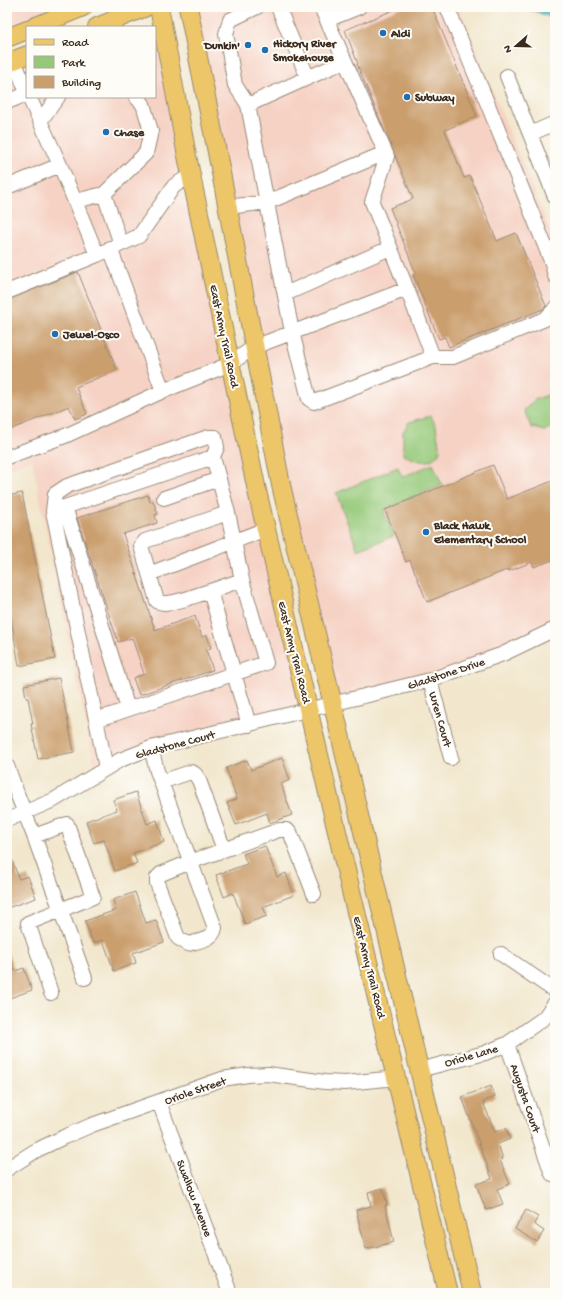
<svg xmlns="http://www.w3.org/2000/svg" width="562" height="1300" font-family="'Gochi Hand',sans-serif">
	<style>
		.built { fill: #f6d2c4 }
		.green { fill: #95c979; stroke: #687a4c }
		.water { fill: #56c3cf; stroke: #487676 }
		.building { fill: #ca9e6d }
		.lines { fill: none; stroke-linecap: round; stroke-linejoin: round }
		.minor-casing { stroke: #968876; stroke-width: 16 }
		.major-casing { stroke: #968876; stroke-width: 20 }
		.minor { stroke: #fff; stroke-width: 14 }
		.major { stroke: #ecc669; stroke-width: 18 }
		.poi-dot { fill: #1f6fb2; stroke: #fdfcf7; stroke-width: 1.5 }
		.labels { text-anchor: middle; stroke-width: 4; stroke-linejoin: round; paint-order: stroke }
		.poi-label { font-size: 12px; font-weight: bold; fill: #3b2a1e; stroke: #fdfcf7; text-anchor: start }
		.street-label { font-size: 12px; fill: #3b2a1e; stroke: #fdfcf7 }
	</style>
	<rect width="100%" height="100%" fill="#fdfcf7"/>
	<filter id="ink" filterUnits="userSpaceOnUse"><feTurbulence type="fractalNoise" baseFrequency=".025" numOctaves="2"/><feDisplacementMap in="SourceGraphic" scale="8" xChannelSelector="R" yChannelSelector="G"/><feConvolveMatrix kernelMatrix="1 2 1 2 8 2 1 2 1" color-interpolation-filters="sRGB"/></filter>
	<filter id="wash" filterUnits="userSpaceOnUse"><feTurbulence type="fractalNoise" baseFrequency=".012" numOctaves="4" result="noise"/><feDisplacementMap in="SourceGraphic" scale="16" xChannelSelector="R" yChannelSelector="G"/><feGaussianBlur stdDeviation="0.9" result="paint"/><feColorMatrix in="noise" values="0 0 0 0 0 0 0 0 0 0 0 0 0 0 0 0 0 1.4 0 .05"/><feComposite in="paint" operator="in"/></filter>
	<g filter="url(#wash)">
		<rect width="100%" height="100%" fill="#f2e7cd"/>
		<!-- built -->
		<path class="built" d="M7 7H56L7 28Z
			M193 7H458L555 243V624L503 648 428 675 335 699 276 440Z
			M155 28 302 705 95 768 32 460 7 469V76L27 68V97H155Z"/>
		<!-- green -->
		<path class="green" d="M548 395 555 400V422L552 427 544 431 531 427 524 410 534 400Z
			M431 416 436 426 440 451C430 468 417 460 403 455V432L409 422Z
			M433 464 442 485 383 510 394 536 358 550 336 493 398 467 402 477Z"/>
		<!-- water -->
		<path class="water" d="M524 7H555V19Z"/>
		<g id="blocks">
			<!-- building -->
			<path class="building" d="M401 7H432L477 116 445 130 464 178 470 176 497 241 516 233 546 306 543 309 449 347 445 337 439 339 413 275 416 274 390 208 413 199 357 64H358L345 30Z
				M78 272 117 370 76 387 87 414 75 419 69 406 7 431V300Z
				M493 465 507 499 555 480V559L534 567 532 562 509 571V569L427 602 410 560 406 562 385 510Z
				M22 493 55 659 19 666 9 605H7V496Z
				M148 495 150 502 153 501 158 514 155 515 157 523 123 534 155 630 195 616 202 637 207 635 211 648 206 650 213 670 139 695 133 678 144 674 132 638 118 642 77 518Z
				M59 678 74 752 38 759 31 724H33L28 698H26L24 685Z
				M282 758 290 780 281 784 292 815 270 823 267 813 236 825 227 803 237 799 226 768 247 760 251 770Z
				M136 792 147 824 157 820 164 842 133 853 137 863 115 871 104 840 94 843 86 821 117 810 113 800Z
				M265 846 277 877 286 873 294 895 263 907 267 916 245 924 233 893 224 897 216 875 247 864 243 854Z
				M8 849 19 879 28 876 36 898 7 908V850Z
				M135 892 146 923 156 920 164 942 133 953 136 963 114 971 103 940 93 943 85 921 116 910 113 900Z
				M7 954H8L15 971 24 968 32 990 7 999Z
				M491 1086 495 1097 483 1102 495 1132 506 1128 510 1139 498 1144 503 1159 500 1160 510 1184 497 1189 503 1204 486 1210 476 1184 492 1179 462 1097Z
				M383 1188 387 1205H385L394 1242 366 1249 356 1210 371 1206 368 1192Z
				M526 1210 538 1217 534 1224 544 1231 537 1242 515 1229Z"/>
		</g>
	</g>
	<g filter="url(#ink)">
		<use href="#blocks" fill-opacity="0" stroke="#968876" stroke-width="1"/>
		<g class="lines">
			<!-- minor casing -->
			<g class="minor-casing">
				<path id="minor" d="M278 7 308 78
					M447 7 484 95 552 263 555 276
					M327 20 359 7
					M14 60 27 93
					M345 61 248 105 292 332 309 399 314 402 433 357 407 289
					M507 76 530 134
					M29 97 60 165
					M7 102 27 94
					M248 105 235 85 226 34 230 20 257 7
					M40 121 58 97
					M555 123 530 134 555 197
					M7 187 60 165 97 255 139 236 174 186 191 175
					M75 201 104 194
					M228 207 268 202 385 153
					M121 244 104 194 146 153 151 131 143 104 136 97
					M110 248 163 391
					M7 292 97 255
					M285 294 390 248
					M433 357H453L545 319 554 310 555 308
					M7 457 65 436 163 391 230 364 254 347 407 289 372 202 387 156 321 7
					M164 498 219 479
					M65 507 128 709
					M53 511 55 494 67 486 208 437H215L217 447 213 457
					M149 574 266 529
					M242 580 210 591 249 725
					M210 591C198 594 168 608 157 601L141 546 145 541 228 513
					M430 680 451 758
					M96 720 266 663 242 580 228 513 213 457 53 511 106 768
					M151 748 157 771 215 928C213 940 198 941 188 944L178 938 157 883V878L161 874 190 862 279 830H286L290 832 314 894
					M7 766 18 796 34 836 85 978
					M161 782 191 772 195 774 199 780 224 850
					M7 820 54 800 120 760 151 748 430 680 503 654 555 629
					M34 836 67 824 93 897 28 923 51 993
					M501 954 555 991
					M507 1044 552 1174
					M419 1070 485 1053 507 1044 544 1018 555 1003
					M159 1102 230 1293
					M7 1169 35 1151 64 1137 92 1125 222 1079 248 1075 268 1074 325 1082 345 1083 397 1078"/>
			</g>
			<!-- major casing -->
			<g class="major-casing">
				<path id="major" d="M159 7 187 156 257 491 350 887 448 1293
					M188 7 217 152 281 485 472 1293
					M34 27 83 7
					M97 27 146 7
					M7 38 27 30
					M7 63 27 55"/>
			</g>
			<!-- minor -->
			<use href="#minor" class="minor"/>
			<!-- major -->
			<use href="#major" class="major"/>
		</g>
	</g>
	<!-- markers -->
	<g class="poi-dot">
		<circle cx="383" cy="33" r="4"/>
		<circle cx="248" cy="45" r="4"/>
		<circle cx="265" cy="50" r="4"/>
		<circle cx="407" cy="97" r="4"/>
		<circle cx="106" cy="132" r="4"/>
		<circle cx="55" cy="334" r="4"/>
		<circle cx="426" cy="532" r="4"/>
	</g>
	<g class="labels">
		<!-- poi labels -->
		<g class="poi-label">
			<text x="391" y="37">Aldi</text>
			<text x="273" y="47">Hickory River<tspan x="273" dy="14">Smokehouse</tspan></text>
			<text x="240" y="49" text-anchor="end">Dunkin'</text>
			<text x="415" y="101">Subway</text>
			<text x="114" y="136">Chase</text>
			<text x="63" y="338">Jewel-Osco</text>
			<text x="434" y="529">Black Hawk<tspan x="434" dy="14">Elementary School</tspan></text>
		</g>
		<!-- street labels -->
		<g class="street-label">
			<text transform="translate(225 336) rotate(78)" y="4">East Army Trail Road</text>
			<text transform="translate(295 652) rotate(76)" y="4">East Army Trail Road</text>
			<text transform="translate(446 673) rotate(-18)" y="4">Gladstone Drive</text>
			<text transform="translate(441 719) rotate(74)" y="4">Wren Court</text>
			<text transform="translate(175 744) rotate(-15)" y="4">Gladstone Court</text>
			<text transform="translate(370 967) rotate(76)" y="4">East Army Trail Road</text>
			<text transform="translate(471 1055) rotate(-16)" y="4">Oriole Lane</text>
			<text transform="translate(195 1090) rotate(-19)" y="4">Oriole Street</text>
			<text transform="translate(526 1098) rotate(71)" y="4">Augusta Court</text>
			<text transform="translate(195 1198) rotate(69)" y="4">Swallow Avenue</text>
		</g>
	</g>
	<!-- margin -->
	<rect width="562" height="1300" fill="none" stroke="#fdfcf7" stroke-width="24"/>
	<!-- legend -->
	<rect x="26" y="26" width="130" height="72" fill="#fdfcf7" stroke="#afa8a0"/>
	<rect x="34" y="39" width="20" height="6" fill="#ecc669" stroke="#afa8a0"/>
	<text x="62" y="46" font-size="12" fill="#3b2a1e">Road</text>
	<rect x="34" y="56" width="20" height="12" fill="#95c979" stroke="#afa8a0"/>
	<text x="62" y="66" font-size="12" fill="#3b2a1e">Park</text>
	<rect x="34" y="76" width="20" height="12" fill="#ca9e6d" stroke="#afa8a0"/>
	<text x="62" y="86" font-size="12" fill="#3b2a1e">Building</text>
	<!-- north arrow -->
	<g transform="translate(516 46) rotate(250)" stroke="#fdfcf7" stroke-width="3" paint-order="stroke">
	<path d="M0-3L7 15L0 10L-7 15Z" fill="#3b2a1e"/>
	<text y="-6" font-size="11" font-weight="bold" text-anchor="middle" fill="#3b2a1e">N</text>
	</g>
</svg>
